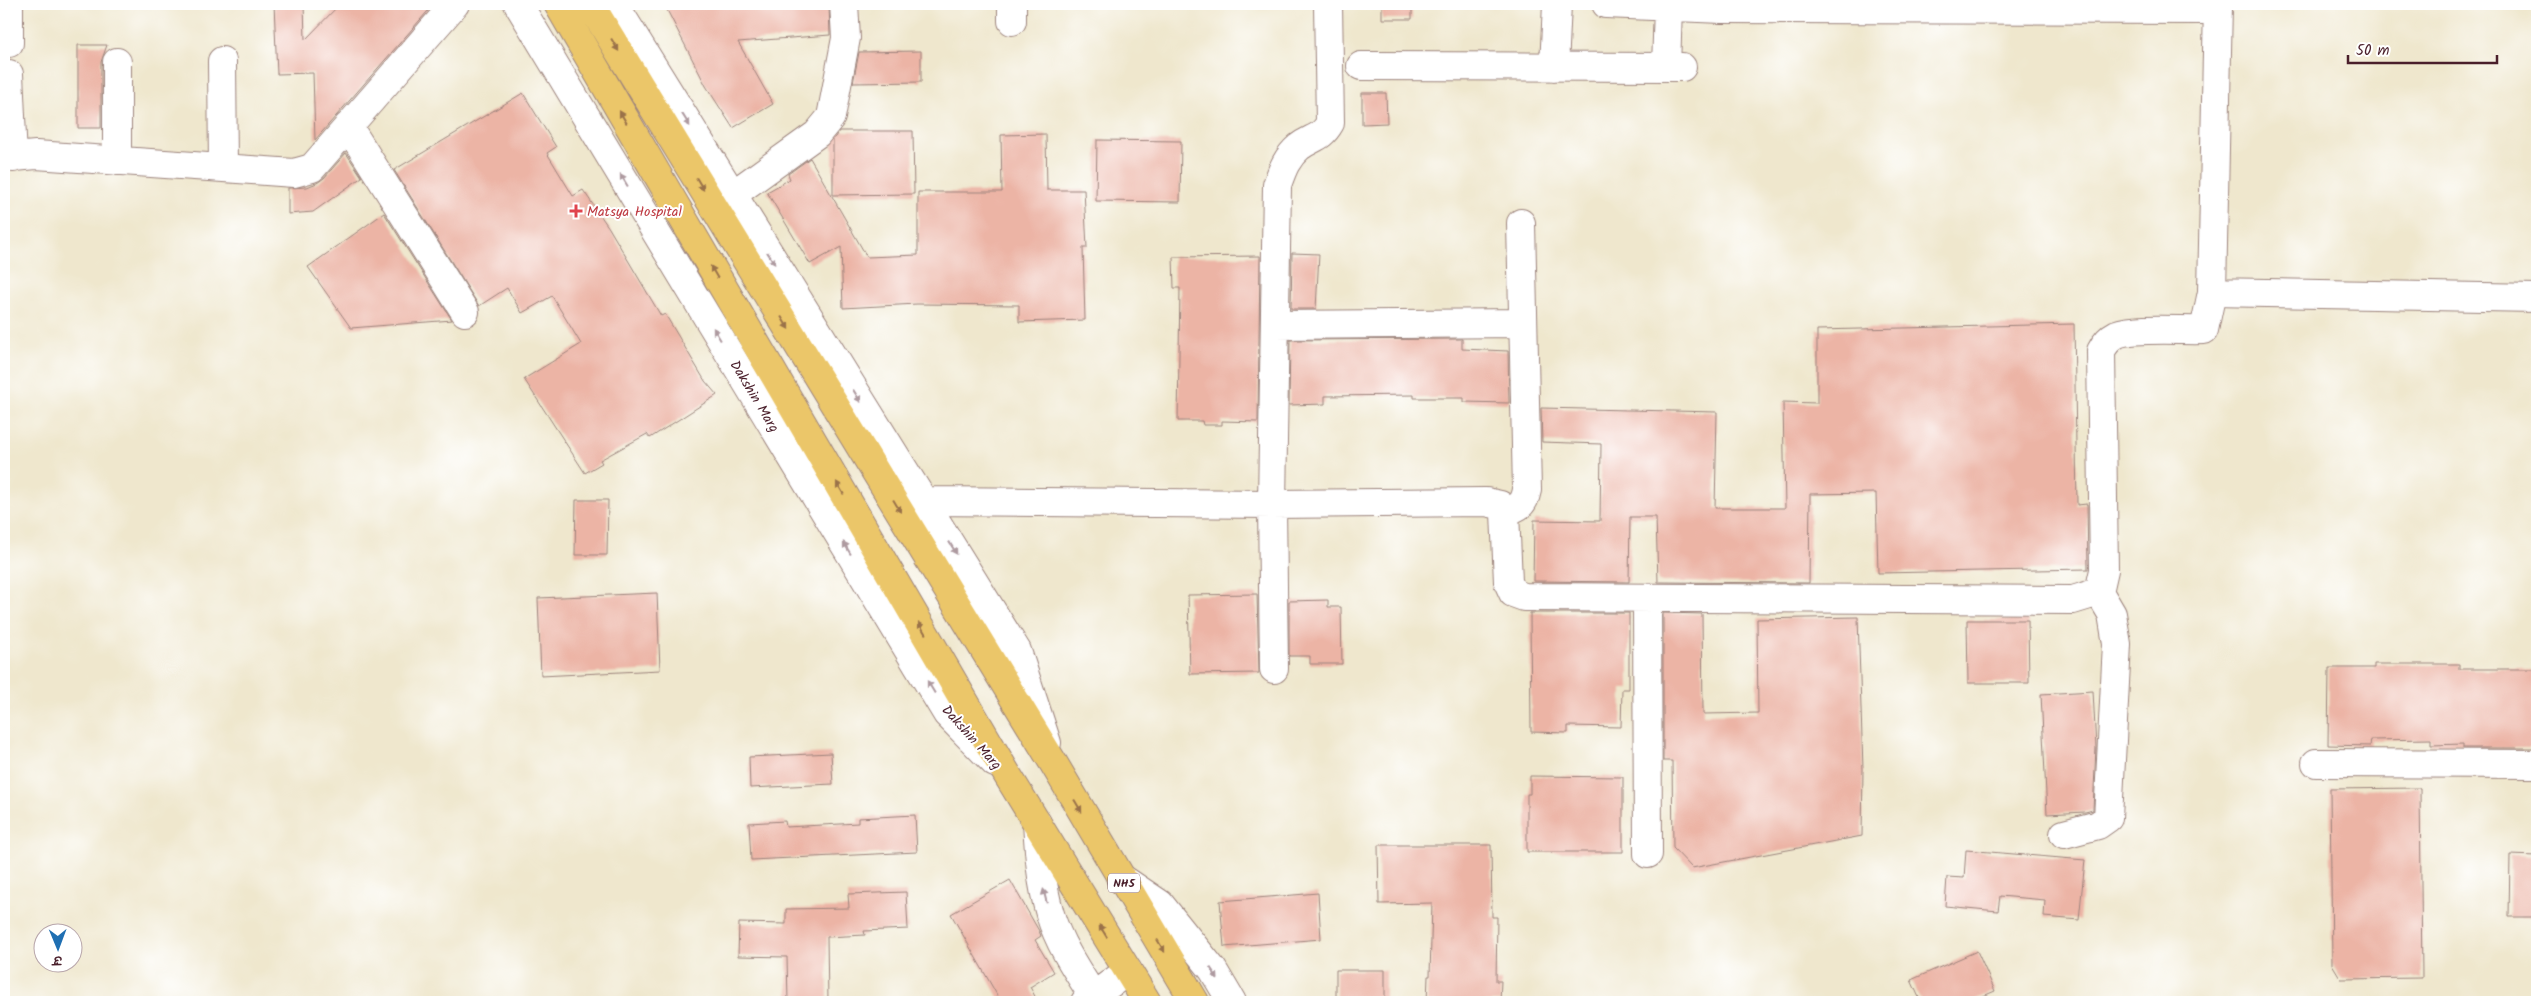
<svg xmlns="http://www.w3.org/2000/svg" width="2541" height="1006" font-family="Kalam,'Playpen Sans Deva',sans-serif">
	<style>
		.building { fill: #ecb4a5 }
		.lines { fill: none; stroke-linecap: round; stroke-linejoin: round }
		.minor-casing { stroke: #9c837c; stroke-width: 30 }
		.highway-casing { stroke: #9c837c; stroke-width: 30 }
		.minor { stroke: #fff; stroke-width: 28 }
		.highway { stroke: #ebc669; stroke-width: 28 }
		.oneway { fill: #9a724a }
		.oneway2 { fill: #ae9aa0 }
		.health-dot { fill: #e0444e; stroke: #fff; stroke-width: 2 }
		.labels { text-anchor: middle; stroke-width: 4; stroke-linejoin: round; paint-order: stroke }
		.shield { fill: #fff; stroke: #80626b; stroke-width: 1 }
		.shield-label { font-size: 12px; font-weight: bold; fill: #4a1f2b }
		.health-label { font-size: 14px; fill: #be3a42; stroke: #fff; text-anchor: start }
		.street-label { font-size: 14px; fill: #4a1f2b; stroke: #fff }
	</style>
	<rect width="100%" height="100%" fill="#fff"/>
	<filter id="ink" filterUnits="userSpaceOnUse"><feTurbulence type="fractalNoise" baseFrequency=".02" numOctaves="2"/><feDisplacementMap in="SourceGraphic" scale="10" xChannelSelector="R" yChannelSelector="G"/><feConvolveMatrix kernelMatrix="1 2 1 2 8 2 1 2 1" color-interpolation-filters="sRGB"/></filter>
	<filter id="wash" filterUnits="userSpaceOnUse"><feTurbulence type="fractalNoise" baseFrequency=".0096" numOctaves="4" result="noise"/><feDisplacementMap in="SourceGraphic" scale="20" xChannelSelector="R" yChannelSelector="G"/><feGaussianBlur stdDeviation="1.12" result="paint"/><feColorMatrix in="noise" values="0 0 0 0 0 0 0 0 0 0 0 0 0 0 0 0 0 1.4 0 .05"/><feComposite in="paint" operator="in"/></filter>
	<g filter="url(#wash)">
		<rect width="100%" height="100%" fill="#efe7cd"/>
		<g id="blocks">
			<!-- building -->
			<path class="building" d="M274 4H304L305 40 340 4H434L315 140 313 73 277 74Z
				M664 4H829L830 35 738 42 773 104 733 128 706 86Z
				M1382 4H1412V19H1382Z
				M78 45H107L101 62V128H78Z
				M921 51V82L853 83 859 52Z
				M523 93 556 147 547 153 573 196 583 190 609 228 661 316 665 314 705 381 717 395 650 438 647 434 600 460 602 463 585 473 524 379 581 344 552 296 522 313 507 288 479 306 394 170Z
				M1362 93H1386L1387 123 1362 124Z
				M839 131H913L914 194 833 195V140Z
				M1046 134 1047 190H1084L1087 248H1083L1085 320 1019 322V305L917 304 843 308 841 247 810 264 767 192 790 179 788 174 810 158 867 257 918 255V192H1002L1001 135Z
				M1097 140 1181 141 1180 202 1096 201Z
				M346 153 362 177 313 212 288 214V188L307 187 317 183 324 178Z
				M384 213 452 320 351 328 308 267Z
				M1292 253 1319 254 1316 309H1291Z
				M1260 256 1258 422 1222 421V425H1203L1202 421H1178L1180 288H1174L1173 257Z
				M2074 324 2077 505 2087 504 2088 569 1878 573 1876 493 1810 494 1809 583 1658 582 1656 517H1630L1629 582 1533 581 1534 520 1600 521 1601 444 1542 442 1541 408 1717 412 1715 508H1785L1783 402 1817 403V330Z
				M1462 339V349L1508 351 1509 403 1464 402V398H1414V395L1325 396V404L1289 405 1290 340Z
				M576 500H608L607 555H575Z
				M657 593 660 670 541 676 538 598Z
				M1257 594 1259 673 1190 674 1188 595Z
				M1328 600V607H1341L1342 664H1310V656H1289V601Z
				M1530 613H1629V689H1622L1621 727 1568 726V733L1531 732Z
				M1663 613 1702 614 1703 714 1758 713 1757 619 1858 617 1863 769 1862 836 1692 868 1673 848 1672 761H1663Z
				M1967 620H2028L2029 683H1968Z
				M2374 664H2459V669H2537V748H2463V744L2431 745V739L2371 740 2370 746 2328 745 2329 668H2374Z
				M2093 691 2096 748 2093 810 2085 812 2047 814 2041 694Z
				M831 753 833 784 750 788 749 757Z
				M1530 776 1623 777V852H1527V794H1530Z
				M2420 788 2422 978 2341 979 2332 964 2330 789Z
				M915 815 917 852 751 860 749 823 785 821 786 827 858 823V818Z
				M1378 845H1491L1492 917H1497L1496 981H1501L1500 1002H1427L1428 976H1430L1432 903 1379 904Z
				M1966 850 2085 860 2079 920 2044 917 2045 900 2000 896 1998 911 1945 906 1947 877 1964 878Z
				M2510 855 2537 856V917H2509Z
				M1010 880 1039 931 1041 936 1035 940 1054 972 1030 987 1038 1002H1001L951 914Z
				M906 892 908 929 864 931 865 935 827 937 828 1002H788L787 957 738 956 739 923 786 924V909L849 908 848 894Z
				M1318 893 1321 939 1224 947 1220 901Z
				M1977 951 1995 991 1969 1002H1921L1911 980Z
				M1336 970H1385V1002H1336Z"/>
		</g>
	</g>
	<g filter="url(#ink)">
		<use href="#blocks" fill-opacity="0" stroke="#9c837c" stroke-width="1"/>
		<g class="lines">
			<!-- minor casing -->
			<g class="minor-casing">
				<path id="minor" d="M9 4V43
					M518 4 947 714 995 763
					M614 4 1017 651 1047 743
					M1012 4V21
					M1606 4 1722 9 2218 10
					M222 61 223 168
					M117 62V161
					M1361 66 1682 67
					M1554 67 1557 4
					M1666 67 1668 7
					M9 74 13 158
					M348 126 465 312
					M4 158 36 155 294 173 312 168 455 4
					M732 195 817 134 831 117 846 38 844 4
					M2212 292 2218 4
					M1275 325 1523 323
					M923 501 1272 504 1486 502 1500 505 1505 512 1508 582 1513 593 1524 597 2073 600 2099 592 2104 570 2101 351C2105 343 2109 338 2117 334 2134 327 2184 331 2204 330L2212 292 2537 298
					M1505 512C1519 507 1524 505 1527 490L1521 223
					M1647 598 1648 854
					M1274 669 1272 504 1277 185C1282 171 1286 158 1299 147 1312 137 1321 139 1330 123L1328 4
					M2316 763 2537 764
					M1037 823C1039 854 1041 884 1050 914 1059 945 1080 975 1097 1002
					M2064 834 2098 825 2108 818 2117 644 2112 614 2099 592
					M1120 877 1160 904 1213 970 1232 1002
					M1085 1002 1128 971"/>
			</g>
			<!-- highway casing -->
			<g class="highway-casing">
				<path id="highway" d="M558 4 1008 776 1147 1002
					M590 4 1054 764 1195 1002"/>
			</g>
			<!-- minor -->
			<use href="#minor" class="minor"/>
			<!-- highway -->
			<use href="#highway" class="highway"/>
		</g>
		<!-- one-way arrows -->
		<defs><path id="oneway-solid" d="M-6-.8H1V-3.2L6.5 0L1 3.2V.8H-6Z" transform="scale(1.25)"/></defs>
		<g class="oneway">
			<use href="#oneway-solid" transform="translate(615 45) rotate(59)"/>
			<use href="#oneway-solid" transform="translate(623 117) rotate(-120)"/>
			<use href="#oneway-solid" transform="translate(700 184) rotate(59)"/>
			<use href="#oneway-solid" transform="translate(714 272) rotate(-120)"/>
			<use href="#oneway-solid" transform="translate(785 323) rotate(59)"/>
			<use href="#oneway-solid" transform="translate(840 488) rotate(-120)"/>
			<use href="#oneway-solid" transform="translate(897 506) rotate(59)"/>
			<use href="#oneway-solid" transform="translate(922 628) rotate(-120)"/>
			<use href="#oneway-solid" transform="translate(1078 806) rotate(59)"/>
			<use href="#oneway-solid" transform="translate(1103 931) rotate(-122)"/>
			<use href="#oneway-solid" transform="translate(1161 946) rotate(59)"/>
		</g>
		<g class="oneway2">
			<use href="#oneway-solid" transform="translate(686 120) rotate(58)"/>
			<use href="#oneway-solid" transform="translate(624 180) rotate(-121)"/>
			<use href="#oneway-solid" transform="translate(771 258) rotate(58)"/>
			<use href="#oneway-solid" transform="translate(717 334) rotate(-121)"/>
			<use href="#oneway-solid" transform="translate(857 396) rotate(58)"/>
			<use href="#oneway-solid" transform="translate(847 548) rotate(-121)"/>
			<use href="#oneway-solid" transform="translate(953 548) rotate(58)"/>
			<use href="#oneway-solid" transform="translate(931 687) rotate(-121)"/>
			<use href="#oneway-solid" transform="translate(1045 896) rotate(-104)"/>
			<use href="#oneway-solid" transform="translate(1214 973) rotate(56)"/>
		</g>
	</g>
	<!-- markers -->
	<path class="health-dot" d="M573.5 203.5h5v5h5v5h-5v5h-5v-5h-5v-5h5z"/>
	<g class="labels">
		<!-- shield labels -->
		<rect class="shield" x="1108" y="873.5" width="32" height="19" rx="4"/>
		<g class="shield-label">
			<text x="1124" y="887">NH5</text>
		</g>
		<!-- health labels -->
		<g class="health-label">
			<text x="587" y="216">Matsya Hospital</text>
		</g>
		<!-- street labels -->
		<g class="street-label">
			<text transform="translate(755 396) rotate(59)" y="5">Dakshin Marg</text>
			<text transform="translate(972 737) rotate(48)" y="5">Dakshin Marg</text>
		</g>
	</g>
	<!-- margin -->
	<rect width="2541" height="1006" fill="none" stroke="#fff" stroke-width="20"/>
	<!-- north arrow -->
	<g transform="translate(58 948) rotate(179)"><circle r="24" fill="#ffffff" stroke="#b7a5aa"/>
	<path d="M0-4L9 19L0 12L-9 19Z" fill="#1f6fb2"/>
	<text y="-8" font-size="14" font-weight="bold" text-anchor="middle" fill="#4a1f2b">उ</text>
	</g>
	<!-- scale -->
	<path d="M2348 55v8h149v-8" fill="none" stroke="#4a1f2b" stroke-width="2.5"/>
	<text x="2356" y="55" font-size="15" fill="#4a1f2b" stroke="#ffffff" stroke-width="4" paint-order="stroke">50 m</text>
</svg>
